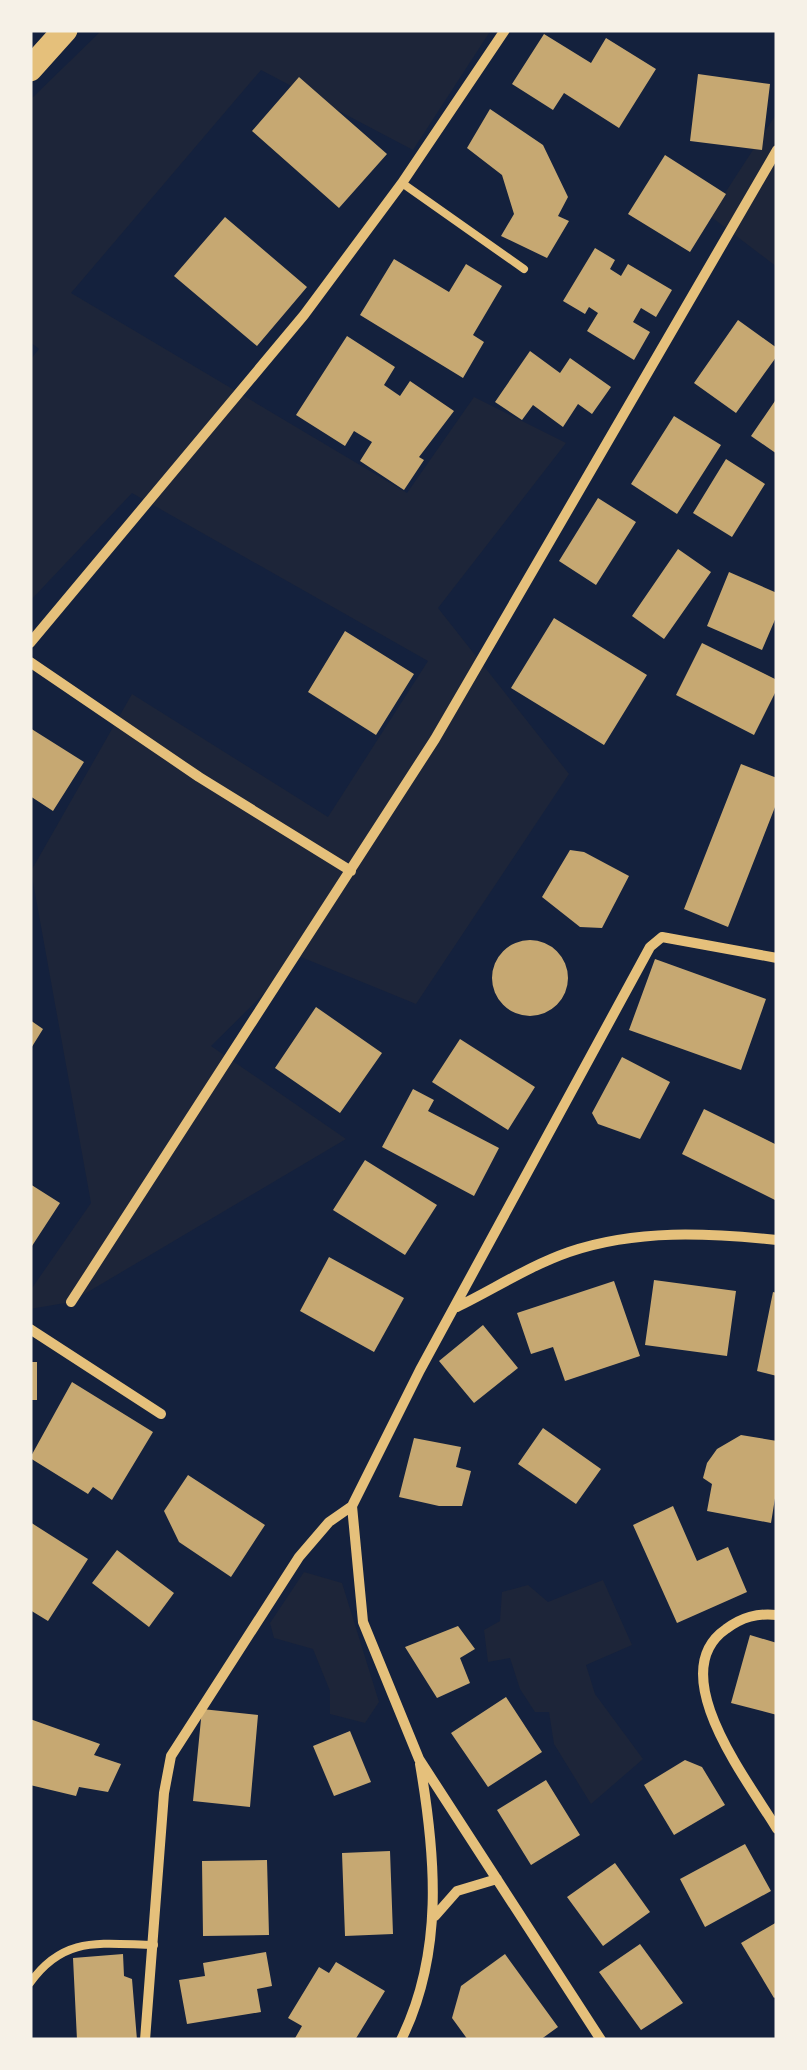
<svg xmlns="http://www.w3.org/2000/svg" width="807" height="2070" font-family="'Work Sans',sans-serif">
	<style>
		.green { fill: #1d2539 }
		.building { fill: #c6a872 }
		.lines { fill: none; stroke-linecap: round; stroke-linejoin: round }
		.service { stroke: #e5c07b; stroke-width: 8 }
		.minor { stroke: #e5c07b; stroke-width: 10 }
		.primary { stroke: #e5c07b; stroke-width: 25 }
	</style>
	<rect width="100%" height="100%" fill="#14213d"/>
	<!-- green -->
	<path class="green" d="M102 30H491L413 150 261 70 71 293 407 493 474 397 566 443 438 608 569 774 416 1004 301 957 211 1046 346 1139 71 1302 30 1309V1291L91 1203 31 871 132 694 328 817 428 661 132 493 30 601V360L39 349 30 342V100Z
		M777 113V267L710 216Z
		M304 1572 342 1583 379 1702 365 1723 330 1714V1691L313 1649 274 1638 270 1623Z
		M603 1580 632 1645 586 1665 595 1694 643 1759 591 1804 554 1744 549 1712H535L520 1689 510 1658 488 1662 484 1630 500 1621 502 1592 528 1585 548 1602Z"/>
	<!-- building -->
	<path class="building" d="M544 34 591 63 606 38 656 69 619 128 564 93 553 110 512 84Z
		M698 74 770 84 762 150 690 141Z
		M299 77 387 154 339 208 252 131Z
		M490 109 543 145 568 197 558 216 569 221 547 258 501 236 514 214 502 175 467 148Z
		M665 155 726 194 690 252 628 214Z
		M225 217 307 287 257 346 174 276Z
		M595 248 615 260 610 269 621 276 628 264 672 290 656 317 641 308 633 322 650 332 634 360 587 331 598 313 589 307 585 314 563 301Z
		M394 259 449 292 466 264 502 286 473 335 484 342 463 378 360 315Z
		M738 320 777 348V356L736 413 694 383Z
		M347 336 395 367 384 385 400 396 410 381 454 411 419 457 424 460 404 490 360 461 372 442 354 431 345 446 296 415Z
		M530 351 560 373 570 358 611 387 592 414 578 404 563 427 533 405 522 420 495 402Z
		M777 398V454L751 436Z
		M674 416 721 445 677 514 631 484Z
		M726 459 765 484 732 537 693 513Z
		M598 498 636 522 596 585 559 561Z
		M678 549 711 572 664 639 632 616Z
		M729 572 777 593V615L762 650 707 626Z
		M554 618 647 675 604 745 511 688Z
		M345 631 414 674 376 735 308 692Z
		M702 643 777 680V689L754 735 676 695Z
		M30 728 84 762 53 811 30 796Z
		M741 764 777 778V802L728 927 684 909Z
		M570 850 584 852 629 876 602 928 580 927 542 897Z
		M492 978a38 38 0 1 1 76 0a38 38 0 1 1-76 0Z
		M655 959 766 999 741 1070 629 1030Z
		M316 1007 382 1053 340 1113 275 1068Z
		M30 1020 43 1029 30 1050Z
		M460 1039 535 1087 508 1130 432 1082Z
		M622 1057 670 1082 640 1139 598 1124 592 1113Z
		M413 1089 434 1100 428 1111 499 1148 474 1196 382 1147Z
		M704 1109 777 1145V1201L682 1154Z
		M365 1160 437 1205 405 1255 333 1210Z
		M30 1184 60 1203 30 1249Z
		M329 1257 404 1298 374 1352 300 1311Z
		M654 1280 736 1291 727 1356 645 1345Z
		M614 1281 640 1356 565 1381 553 1347 531 1354 517 1313Z
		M773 1292 777 1293V1376L757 1371Z
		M483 1325 518 1368 474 1403 439 1361Z
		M30 1362H37V1400H30Z
		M72 1382 153 1432 112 1500 93 1487 88 1494 30 1458Z
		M543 1428 601 1469 576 1504 518 1464Z
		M741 1435 777 1441V1486L771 1523 707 1511 712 1484 703 1478 707 1463 717 1449Z
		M414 1438 461 1447 456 1467 471 1471 462 1506H439L399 1497Z
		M188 1475 265 1525 231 1577 179 1542 164 1511Z
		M673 1506 697 1561 728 1547 747 1592 677 1623 633 1525Z
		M30 1522 88 1559 48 1621 30 1610Z
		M117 1550 174 1593 149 1627 92 1583Z
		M458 1626 475 1649 460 1658 470 1683 437 1698 405 1647Z
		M750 1635 777 1643V1715L731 1703Z
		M506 1697 542 1752 488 1787 451 1733Z
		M202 1709 258 1715 250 1807 193 1801Z
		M30 1719 100 1744 94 1755 121 1764 108 1792 79 1787 76 1796 30 1785Z
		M350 1731 371 1782 334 1796 313 1746Z
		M685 1760 702 1767 725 1805 674 1835 644 1785Z
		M546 1780 580 1835 531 1865 497 1810Z
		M745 1844 771 1891 705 1927 680 1879Z
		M390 1851 393 1934 345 1936 342 1853Z
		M267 1860 269 1935 203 1936 202 1861Z
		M615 1863 650 1912 603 1946 567 1897Z
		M777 1922V1996L774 1998 741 1943Z
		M640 1944 683 2003 641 2030 599 1972Z
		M266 1952 272 1986 257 1989 261 2012 187 2024 179 1980 205 1976 203 1963Z
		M123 1954 124 1976 132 1979 137 2040H77L73 1958Z
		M505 1954 558 2027 540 2040H468L452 2018 461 1986Z
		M336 1962 385 1991 355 2040H294L302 2026 288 2018 319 1967 329 1973Z"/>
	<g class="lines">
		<!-- service -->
		<path class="service" d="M402 183 524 269
			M30 1983C64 1935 101 1944 154 1945"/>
		<!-- minor -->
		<path class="minor" d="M30 643 304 315 402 183 505 30
			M30 662 199 777 351 871
			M71 1302 435 739 777 150
			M457 1307C494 1289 529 1266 569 1252 637 1229 707 1233 777 1240
			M30 1329 161 1414
			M777 1615C757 1613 742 1617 726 1629 662 1673 749 1782 777 1829
			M435 1916 457 1891 497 1879
			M145 2040 164 1793 171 1756 299 1557 329 1522 352 1506
			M401 2040C444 1953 436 1857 420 1764
			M601 2040 419 1759 363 1622 352 1506 420 1370 650 947 662 937 777 958"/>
		<!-- primary -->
		<path class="primary" d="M30 69 65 30"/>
	</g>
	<!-- border -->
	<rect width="807" height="2070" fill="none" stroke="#f6f1e7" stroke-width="65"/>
</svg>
